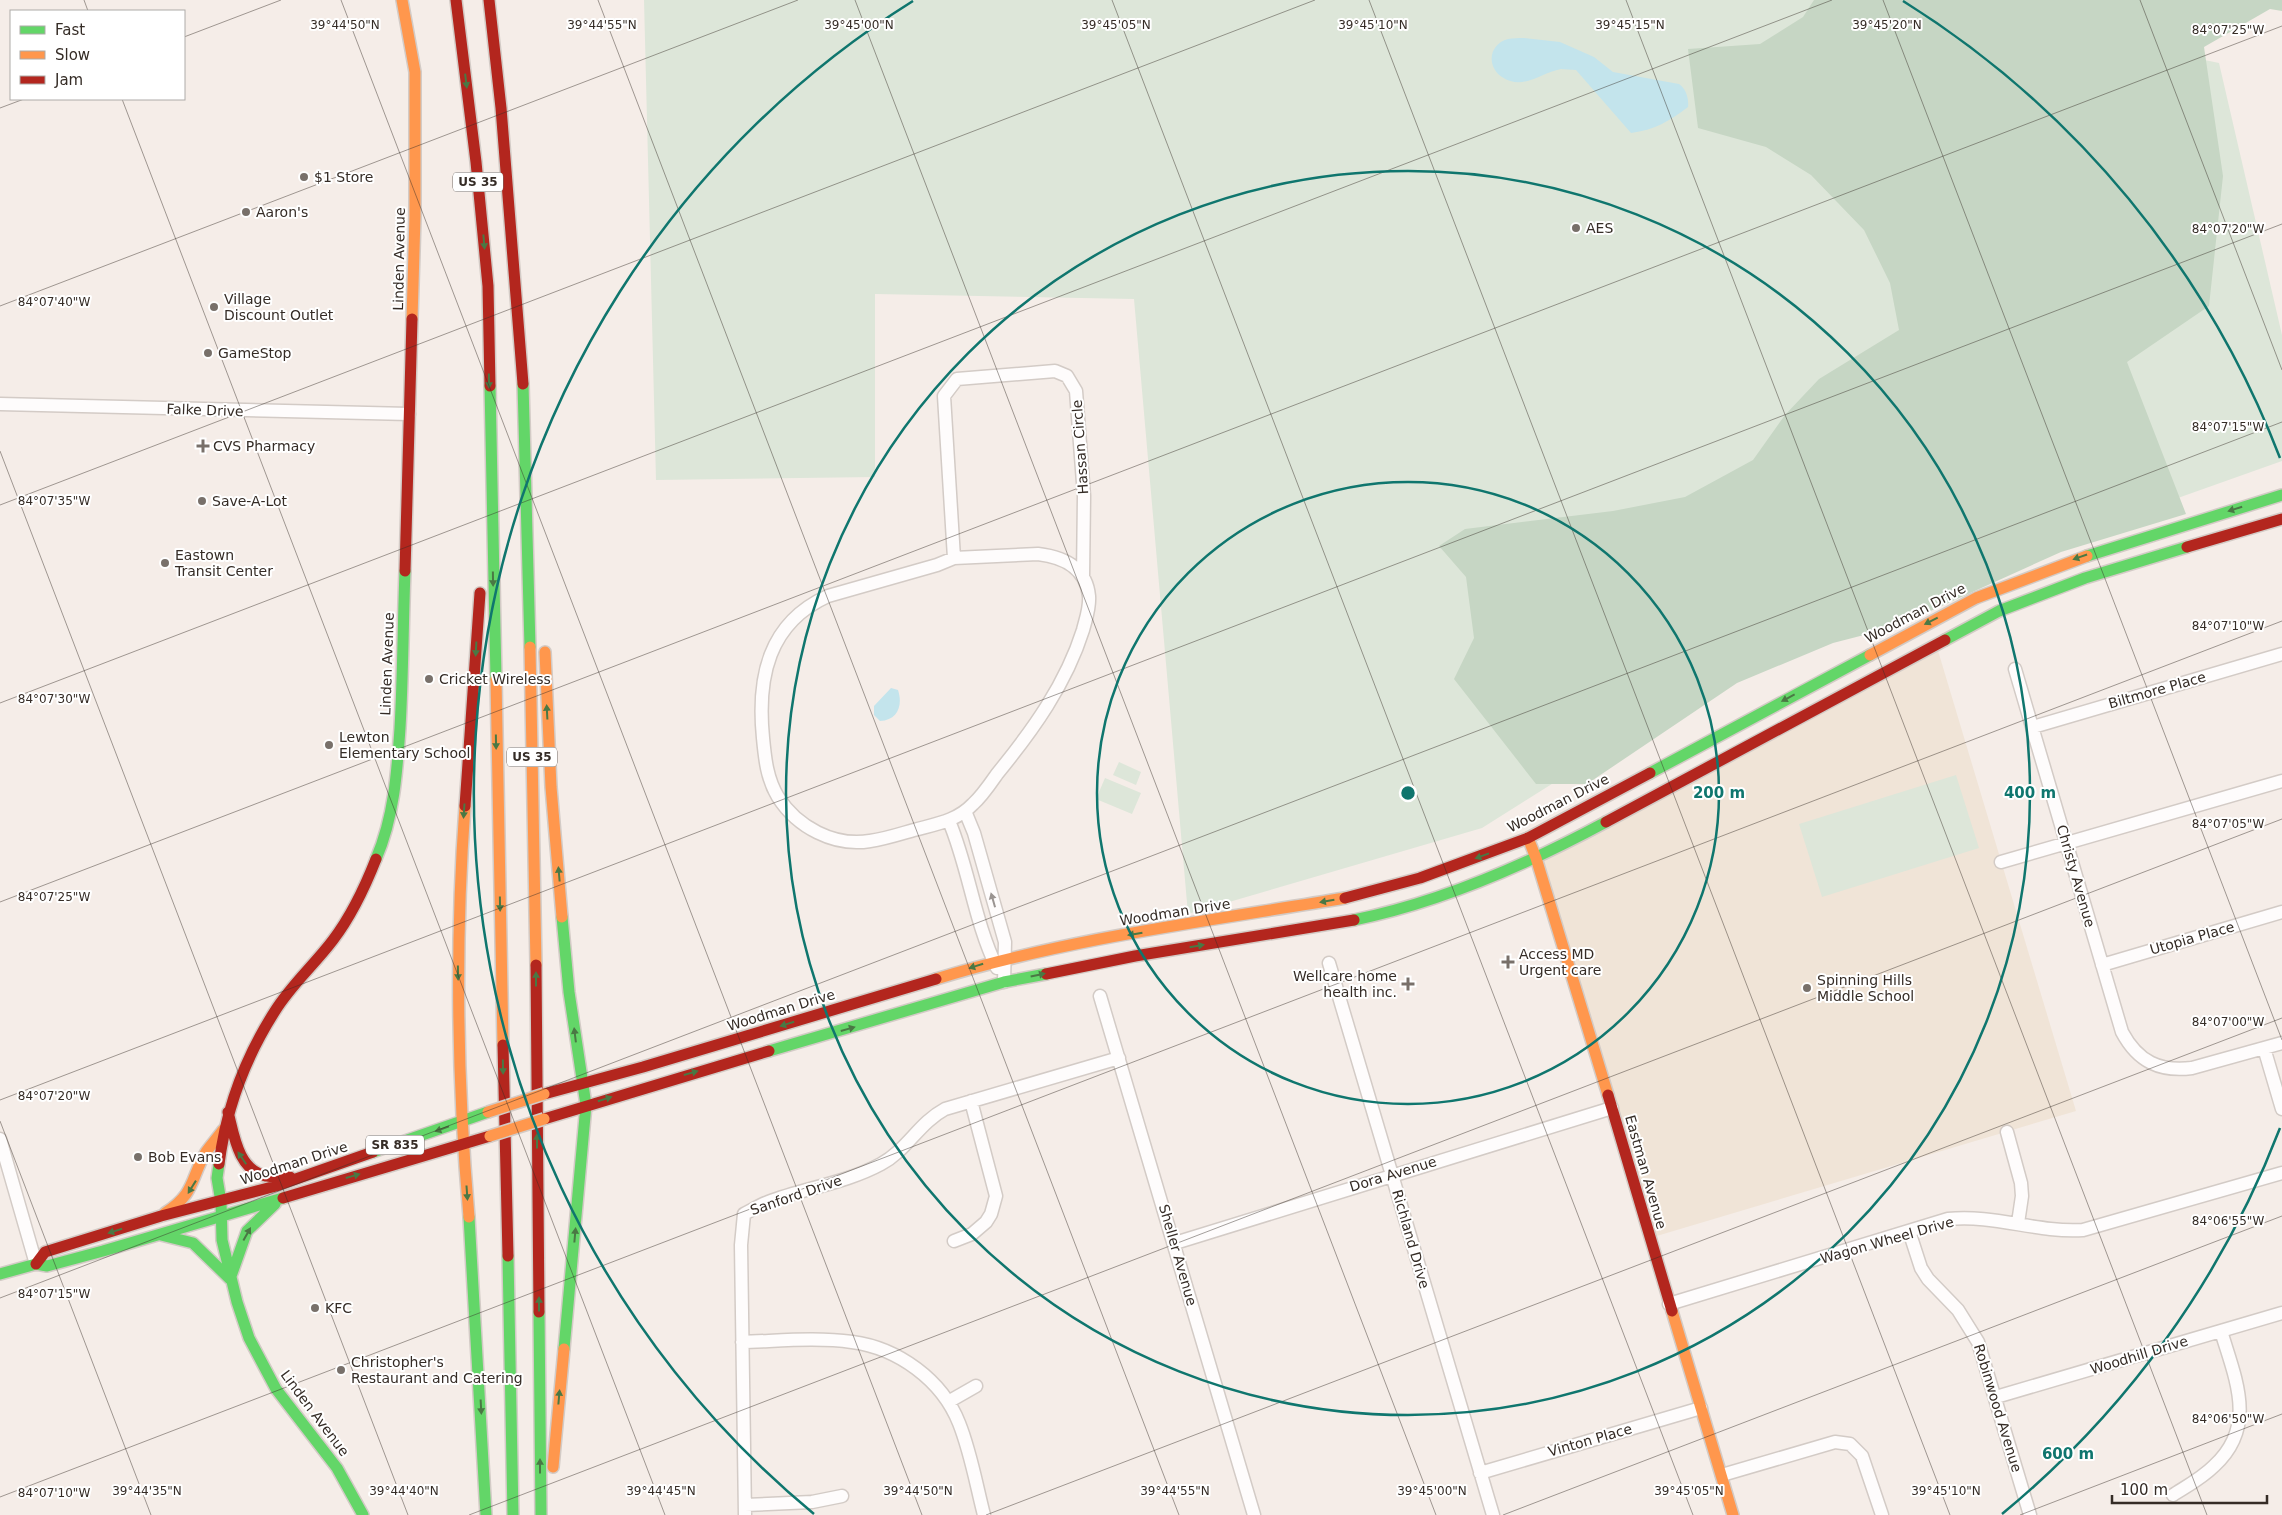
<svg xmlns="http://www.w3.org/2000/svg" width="2282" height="1515" font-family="'DejaVu Sans',sans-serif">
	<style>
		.education { fill: #f0e4d7 }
		.green { fill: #dde6d9 }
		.forest { fill: #c6d6c4 }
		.water { fill: #c3e4ec }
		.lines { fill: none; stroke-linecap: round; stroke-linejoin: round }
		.street-casing { stroke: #d3cbc6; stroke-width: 15 }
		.fast-casing { stroke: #d3cbc6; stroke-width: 14 }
		.slow-casing { stroke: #d3cbc6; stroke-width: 14 }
		.jam-casing { stroke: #d3cbc6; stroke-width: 14 }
		.street { stroke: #fefcfc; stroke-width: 12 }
		.fast { stroke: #63d668; stroke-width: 11 }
		.slow { stroke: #ff974d; stroke-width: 11 }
		.jam { stroke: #b3261e; stroke-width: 11 }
		.slow-bridge-casing { stroke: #d3cbc6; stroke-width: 14; stroke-linecap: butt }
		.slow-bridge { stroke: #ff974d; stroke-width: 11 }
		.oneway { fill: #4a7844 }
		.oneway2 { fill: #9a9491 }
		.ticks { fill: none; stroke: #352c26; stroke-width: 1; stroke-opacity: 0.45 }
		.ring { fill: none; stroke: #0f766e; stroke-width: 2.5 }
		.poi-dot { fill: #78706a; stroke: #fff; stroke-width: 2 }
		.labels { text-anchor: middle; stroke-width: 4; stroke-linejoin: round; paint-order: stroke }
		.shield { fill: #fff; stroke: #726b67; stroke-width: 1 }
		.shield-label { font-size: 12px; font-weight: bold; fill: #352c26 }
		.poi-label { font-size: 14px; fill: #352c26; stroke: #fff; text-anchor: start }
		.street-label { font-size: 14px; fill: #352c26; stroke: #fff }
		.ticks-label { font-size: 12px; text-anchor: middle; fill: #352c26; stroke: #fff; stroke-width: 4; stroke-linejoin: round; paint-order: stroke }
		.centre { fill: #0f766e; stroke: #fff; stroke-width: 2.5 }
		.ring-label { font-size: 15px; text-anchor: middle; font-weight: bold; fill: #0f766e; stroke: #fff; stroke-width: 4; stroke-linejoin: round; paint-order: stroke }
	</style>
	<rect width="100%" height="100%" fill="#f5ede8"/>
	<!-- education -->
	<path class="education" d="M1936 644 2076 1111 1650 1238 1536 858Z"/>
	<!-- green -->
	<path class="green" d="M644 0H1917L2219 63 2282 335V461L1784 638 1482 828 1188 914 1134 299 875 294V477L656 480Z
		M1119 762 1141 772 1136 785 1113 775Z
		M1956 775 1979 848 1822 897 1799 824Z
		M1105 778 1141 793 1132 814 1096 799Z"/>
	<!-- forest -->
	<path class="forest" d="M1814 0H2282V11L2270 9 2204 47 2223 176 2209 306 2127 362 2186 514 2061 552 1895 627 1833 643 1737 683 1587 784H1536L1454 679 1474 638 1466 577 1439 546 1465 529 1613 511 1685 497 1753 460 1785 415 1819 379 1899 330 1890 283 1864 230 1811 175 1766 147 1698 128 1688 49 1760 44 1803 17Z"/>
	<!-- water -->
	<path class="water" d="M1524 38 1560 42 1594 57 1613 72 1679 84C1686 89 1689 98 1688 107 1670 121 1654 130 1631 133L1576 70C1571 70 1565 69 1561 69 1540 73 1523 91 1502 77 1486 66 1489 44 1508 39 1513 38 1519 38 1524 38Z
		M891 688 898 690C903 705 898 720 880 721L874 715V706Z"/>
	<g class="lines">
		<!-- street casing -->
		<g class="street-casing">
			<path id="street" d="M0 404 409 414
				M1038 554C1063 557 1086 567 1089 596 1090 608 1086 618 1083 630 1066 684 1033 730 997 774 990 784 982 796 973 804 957 821 936 824 914 830 900 834 885 839 870 841 834 847 797 827 778 797 767 779 765 759 763 738 757 678 768 623 828 596L937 565 954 558Z
				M954 558 944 396 957 379 1055 371 1067 376 1076 391 1084 496 1083 577
				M2015 669 2122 1032C2138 1062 2160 1072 2192 1068L2282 1043
				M2033 727 2282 654
				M965 811 974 833 1005 942 1004 982
				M949 821C969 868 974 921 997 968
				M2001 862 2282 781
				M1329 963 1493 1515
				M2102 965 2282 912
				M1100 996 1254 1515
				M2264 1048 2282 1109
				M2007 1132 2021 1183 2022 1196 2018 1223
				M0 1139 36 1264
				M1909 1231 1921 1268 1928 1279 1958 1310 1978 1342 2030 1515
				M954 1241 972 1234 986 1222 991 1214 996 1196 971 1101
				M1175 1243 1612 1108
				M1669 1304 1948 1219C1994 1214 2037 1233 2083 1230L2282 1173
				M742 1342C778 1341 817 1337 852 1342 898 1348 942 1380 959 1423 971 1453 976 1484 984 1515
				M1996 1397 2282 1313
				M948 1402 976 1386
				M1480 1473 1701 1408
				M1722 1475 1835 1442 1850 1444 1862 1456 1882 1515
				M2173 1495C2187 1486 2202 1478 2214 1466 2258 1426 2235 1378 2221 1331
				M745 1505 812 1502 842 1496
				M745 1515 741 1245 744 1214C752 1210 760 1205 768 1202 805 1188 846 1183 881 1164 907 1150 919 1123 945 1109L1119 1058"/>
		</g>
		<!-- fast casing -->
		<g class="fast-casing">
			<path id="fast" d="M523 384 530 647
				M490 386 496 679
				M2087 556 2282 495
				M1945 640 1999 611 2085 578 2187 547
				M1650 773 1870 655
				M376 859C394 817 397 773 400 728 403 676 403 623 405 571
				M562 917 569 992 586 1105 564 1349
				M1354 920C1442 902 1528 864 1606 822
				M769 1051 1004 982 1046 974
				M373 1152 488 1112
				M219 1164 217 1178 221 1202 222 1240 237 1302 249 1338 276 1389 337 1468 363 1515
				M469 1217 486 1515
				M161 1235 193 1243 230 1279 247 1231 275 1204
				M508 1256 513 1515
				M0 1274 36 1264 47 1266 103 1251 283 1198
				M539 1312 541 1515"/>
		</g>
		<!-- slow casing -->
		<g class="slow-casing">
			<path id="slow" d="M402 0 415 72V217L412 319
				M530 647 536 965
				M545 652 551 787 562 917
				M1870 655 1976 598 2087 556
				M496 679 503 1045
				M465 806C455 943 457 1080 469 1217
				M1528 838 1536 858 1608 1095
				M936 979C1069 938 1208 921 1345 898
				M165 1213C196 1193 190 1179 206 1152 211 1145 218 1137 223 1130
				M1672 1311 1733 1515
				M553 1467 564 1349"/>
		</g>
		<!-- jam casing -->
		<g class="jam-casing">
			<path id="jam" d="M456 0 476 162 488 286 490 386
				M489 0 501 108 523 384
				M2187 547 2282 519
				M405 571 412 319
				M465 806 480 593
				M1606 822 1945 640
				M1345 898 1420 878 1528 838 1650 773
				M536 965 539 1312
				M1046 974 1135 956 1354 920
				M503 1045 508 1256
				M544 1094 643 1067 936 979
				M1608 1095 1672 1311
				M228 1112C234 1135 238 1170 266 1176 274 1178 282 1176 290 1177
				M544 1119 769 1051
				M219 1164C226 1109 245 1058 275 1011 291 985 315 964 333 940 352 915 365 887 376 859
				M283 1198 490 1136
				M36 1264 45 1252 161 1216 276 1186 373 1152"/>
		</g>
		<!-- street -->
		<use href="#street" class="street"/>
		<!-- fast -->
		<use href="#fast" class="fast"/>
		<!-- slow -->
		<use href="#slow" class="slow"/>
		<!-- jam -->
		<use href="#jam" class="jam"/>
		<!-- slow-bridge casing -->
		<g class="slow-bridge-casing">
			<path id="slow-bridge" d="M488 1112 544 1094
				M490 1136 544 1119"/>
		</g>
		<!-- slow-bridge -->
		<use href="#slow-bridge" class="slow-bridge"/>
	</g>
	<!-- one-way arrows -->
	<defs><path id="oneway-solid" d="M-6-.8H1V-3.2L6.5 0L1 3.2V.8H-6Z" transform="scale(1.25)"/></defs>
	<g class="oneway">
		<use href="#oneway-solid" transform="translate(466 81) rotate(83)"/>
		<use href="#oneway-solid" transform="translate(484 242) rotate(85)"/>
		<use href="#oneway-solid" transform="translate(489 381) rotate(89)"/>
		<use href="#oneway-solid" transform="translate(2235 509) rotate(163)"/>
		<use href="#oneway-solid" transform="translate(2080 557) rotate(161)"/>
		<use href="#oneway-solid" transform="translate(493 579) rotate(89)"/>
		<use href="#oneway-solid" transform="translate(1931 621) rotate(153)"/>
		<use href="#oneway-solid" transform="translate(476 649) rotate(93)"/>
		<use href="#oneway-solid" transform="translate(1788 698) rotate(152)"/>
		<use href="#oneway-solid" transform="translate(547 712) rotate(-93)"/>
		<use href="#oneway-solid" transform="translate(496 742) rotate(89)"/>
		<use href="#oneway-solid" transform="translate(464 811) rotate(94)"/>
		<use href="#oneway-solid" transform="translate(1482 856) rotate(160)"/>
		<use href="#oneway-solid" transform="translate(559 874) rotate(-95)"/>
		<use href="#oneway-solid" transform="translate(1327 901) rotate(170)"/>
		<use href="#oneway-solid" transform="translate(500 904) rotate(89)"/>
		<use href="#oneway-solid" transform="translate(1135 934) rotate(171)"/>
		<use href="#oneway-solid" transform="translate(1197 946) rotate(-10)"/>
		<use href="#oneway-solid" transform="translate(976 966) rotate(163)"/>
		<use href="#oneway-solid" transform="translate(458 973) rotate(89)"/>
		<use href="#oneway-solid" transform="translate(1038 975) rotate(-12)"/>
		<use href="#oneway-solid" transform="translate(536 979) rotate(-90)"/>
		<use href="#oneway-solid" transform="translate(787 1024) rotate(163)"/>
		<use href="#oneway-solid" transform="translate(848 1029) rotate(-16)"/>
		<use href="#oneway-solid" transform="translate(575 1035) rotate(-97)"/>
		<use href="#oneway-solid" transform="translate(503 1067) rotate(89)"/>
		<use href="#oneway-solid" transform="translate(691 1073) rotate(-16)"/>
		<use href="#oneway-solid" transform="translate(605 1099) rotate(-18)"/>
		<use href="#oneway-solid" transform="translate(442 1129) rotate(160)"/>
		<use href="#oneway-solid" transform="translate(537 1141) rotate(-90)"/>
		<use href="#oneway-solid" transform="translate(242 1158) rotate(-124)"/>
		<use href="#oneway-solid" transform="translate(353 1176) rotate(-16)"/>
		<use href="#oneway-solid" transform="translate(192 1187) rotate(122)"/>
		<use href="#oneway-solid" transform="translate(467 1193) rotate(86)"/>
		<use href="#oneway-solid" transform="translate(115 1231) rotate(163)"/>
		<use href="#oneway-solid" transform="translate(247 1234) rotate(-61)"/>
		<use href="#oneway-solid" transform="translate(575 1235) rotate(-85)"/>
		<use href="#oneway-solid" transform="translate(539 1304) rotate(-90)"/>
		<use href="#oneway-solid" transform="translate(559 1397) rotate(-85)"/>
		<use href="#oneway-solid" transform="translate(481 1407) rotate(87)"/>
		<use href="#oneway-solid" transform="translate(540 1466) rotate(-90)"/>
	</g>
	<use class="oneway2" href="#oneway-solid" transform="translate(993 900) rotate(-106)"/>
	<!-- ticks -->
	<path class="ticks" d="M84 0 88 11M341 0 922 1515M598 0 1179 1515M855 0 1436 1515M1112 0 1693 1515M1369 0 1950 1515M1626 0 2207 1515M1883 0 2282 1040M2140 0 2282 370M184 37 281 0M122 99 665 1515M0 108 24 99M0 306 798 0M0 451 408 1515M0 505 1315 0M0 703 1832 0M0 902 2282 26M0 1100 2282 224M0 1121 151 1515M0 1298 2282 422M0 1497 2282 621M469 1515 2282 819M986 1515 2282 1018M1503 1515 2282 1216M2020 1515 2282 1414"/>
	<!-- distance rings -->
	<g class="ring">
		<circle cx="1408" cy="793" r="311"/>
		<circle cx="1408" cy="793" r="622"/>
		<path d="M2280 1128A934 934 0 0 1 2002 1514M814 1514A934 934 0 0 1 913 1M1903 1A934 934 0 0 1 2280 458"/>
	</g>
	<!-- markers -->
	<g class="poi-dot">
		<circle cx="304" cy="177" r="5"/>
		<circle cx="246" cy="212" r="5"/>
		<circle cx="1576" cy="228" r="5"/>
		<circle cx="214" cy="307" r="5"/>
		<circle cx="208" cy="353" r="5"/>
		<path d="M200.5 438.5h5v5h5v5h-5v5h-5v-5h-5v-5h5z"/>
		<circle cx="202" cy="501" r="5"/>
		<circle cx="165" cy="563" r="5"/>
		<circle cx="429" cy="679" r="5"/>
		<circle cx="329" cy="745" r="5"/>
		<path d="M1505.5 954.5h5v5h5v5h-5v5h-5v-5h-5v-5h5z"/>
		<path d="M1405.5 976.5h5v5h5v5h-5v5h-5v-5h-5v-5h5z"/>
		<circle cx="1807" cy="988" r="5"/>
		<circle cx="138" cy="1157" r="5"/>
		<circle cx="315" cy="1308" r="5"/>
		<circle cx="341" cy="1370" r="5"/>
	</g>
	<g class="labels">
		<!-- shield labels -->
		<g class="shield">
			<rect x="453" y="172.5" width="50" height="19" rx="4"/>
			<rect x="507" y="747.5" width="50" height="19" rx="4"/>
			<rect x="366" y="1135.5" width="58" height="19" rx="4"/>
		</g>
		<g class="shield-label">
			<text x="478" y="186">US 35</text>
			<text x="532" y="761">US 35</text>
			<text x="395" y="1149">SR 835</text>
		</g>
		<!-- poi labels -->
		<g class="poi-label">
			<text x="314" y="182">$1 Store</text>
			<text x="256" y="217">Aaron's</text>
			<text x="1586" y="233">AES</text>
			<text x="224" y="304">Village<tspan x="224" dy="16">Discount Outlet</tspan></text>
			<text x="218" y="358">GameStop</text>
			<text x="213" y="451">CVS Pharmacy</text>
			<text x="212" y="506">Save-A-Lot</text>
			<text x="175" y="560">Eastown<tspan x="175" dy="16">Transit Center</tspan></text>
			<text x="439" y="684">Cricket Wireless</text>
			<text x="339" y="742">Lewton<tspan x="339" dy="16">Elementary School</tspan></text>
			<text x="1519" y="959">Access MD<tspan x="1519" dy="16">Urgent care</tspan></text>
			<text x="1397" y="981" text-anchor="end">Wellcare home<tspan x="1397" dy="16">health inc.</tspan></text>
			<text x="1817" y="985">Spinning Hills<tspan x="1817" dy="16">Middle School</tspan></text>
			<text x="148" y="1162">Bob Evans</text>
			<text x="325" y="1313">KFC</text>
			<text x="351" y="1367">Christopher's<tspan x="351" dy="16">Restaurant and Catering</tspan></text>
		</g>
		<!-- street labels -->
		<g class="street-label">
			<text transform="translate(399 259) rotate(-89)" y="5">Linden Avenue</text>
			<text transform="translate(205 410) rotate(2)" y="5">Falke Drive</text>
			<text transform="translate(1080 447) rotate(-94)" y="5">Hassan Circle</text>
			<text transform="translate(1915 613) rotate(-28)" y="5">Woodman Drive</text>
			<text transform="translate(387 664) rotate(-88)" y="5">Linden Avenue</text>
			<text transform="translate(2157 690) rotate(-16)" y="5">Biltmore Place</text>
			<text transform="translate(1558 803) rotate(-27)" y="5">Woodman Drive</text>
			<text transform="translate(2076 876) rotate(74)" y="5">Christy Avenue</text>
			<text transform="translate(1175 912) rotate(-9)" y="5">Woodman Drive</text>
			<text transform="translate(2192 938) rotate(-16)" y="5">Utopia Place</text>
			<text transform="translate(781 1010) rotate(-17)" y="5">Woodman Drive</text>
			<text transform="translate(294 1163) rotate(-18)" y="5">Woodman Drive</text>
			<text transform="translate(1646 1172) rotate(74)" y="5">Eastman Avenue</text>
			<text transform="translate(1393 1174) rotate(-17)" y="5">Dora Avenue</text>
			<text transform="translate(796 1195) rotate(-19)" y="5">Sanford Drive</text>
			<text transform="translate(1411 1239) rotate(74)" y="5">Richland Drive</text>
			<text transform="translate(1887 1240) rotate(-16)" y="5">Wagon Wheel Drive</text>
			<text transform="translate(1178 1255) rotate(74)" y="5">Sheller Avenue</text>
			<text transform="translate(2139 1355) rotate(-17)" y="5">Woodhill Drive</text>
			<text transform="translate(1998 1408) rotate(73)" y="5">Robinwood Avenue</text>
			<text transform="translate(315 1413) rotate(53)" y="5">Linden Avenue</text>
			<text transform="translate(1590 1440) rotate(-16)" y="5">Vinton Place</text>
		</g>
	</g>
	<g class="ticks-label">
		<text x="345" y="29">39°44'50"N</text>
		<text x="859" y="29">39°45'00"N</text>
		<text x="1116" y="29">39°45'05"N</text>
		<text x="1630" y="29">39°45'15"N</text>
		<text x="602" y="29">39°44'55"N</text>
		<text x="1373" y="29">39°45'10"N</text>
		<text x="1887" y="29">39°45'20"N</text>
		<text x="2228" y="34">84°07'25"W</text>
		<text x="2228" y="233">84°07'20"W</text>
		<text x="54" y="306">84°07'40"W</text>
		<text x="2228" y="431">84°07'15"W</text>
		<text x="54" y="505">84°07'35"W</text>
		<text x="2228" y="630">84°07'10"W</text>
		<text x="54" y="703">84°07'30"W</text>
		<text x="2228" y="828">84°07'05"W</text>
		<text x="54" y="901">84°07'25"W</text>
		<text x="2228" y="1026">84°07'00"W</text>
		<text x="54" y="1100">84°07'20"W</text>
		<text x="2228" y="1225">84°06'55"W</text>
		<text x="54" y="1298">84°07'15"W</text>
		<text x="2228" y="1423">84°06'50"W</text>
		<text x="147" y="1495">39°44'35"N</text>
		<text x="404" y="1495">39°44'40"N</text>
		<text x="661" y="1495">39°44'45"N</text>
		<text x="918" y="1495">39°44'50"N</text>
		<text x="1175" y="1495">39°44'55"N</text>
		<text x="1432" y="1495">39°45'00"N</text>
		<text x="1689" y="1495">39°45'05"N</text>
		<text x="1946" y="1495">39°45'10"N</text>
		<text x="54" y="1497">84°07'10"W</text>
	</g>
	<circle cx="1408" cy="793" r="8" class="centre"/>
	<g class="ring-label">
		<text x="1719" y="798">200 m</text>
		<text x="2030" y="798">400 m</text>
		<text x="2068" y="1459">600 m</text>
	</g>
	<!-- legend -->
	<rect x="10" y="10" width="175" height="90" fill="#ffffff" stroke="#aeaba8"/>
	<rect x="20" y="26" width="25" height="8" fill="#63d668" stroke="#aeaba8"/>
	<text x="55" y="35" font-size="15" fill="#352c26">Fast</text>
	<rect x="20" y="51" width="25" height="8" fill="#ff974d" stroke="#aeaba8"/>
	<text x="55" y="60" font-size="15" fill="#352c26">Slow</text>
	<rect x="20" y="76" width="25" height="8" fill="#b3261e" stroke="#aeaba8"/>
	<text x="55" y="85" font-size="15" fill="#352c26">Jam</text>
	<!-- scale -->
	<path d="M2112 1495v8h155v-8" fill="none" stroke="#352c26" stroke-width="2.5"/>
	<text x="2120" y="1495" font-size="15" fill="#352c26" stroke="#ffffff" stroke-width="4" paint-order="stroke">100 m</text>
</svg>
